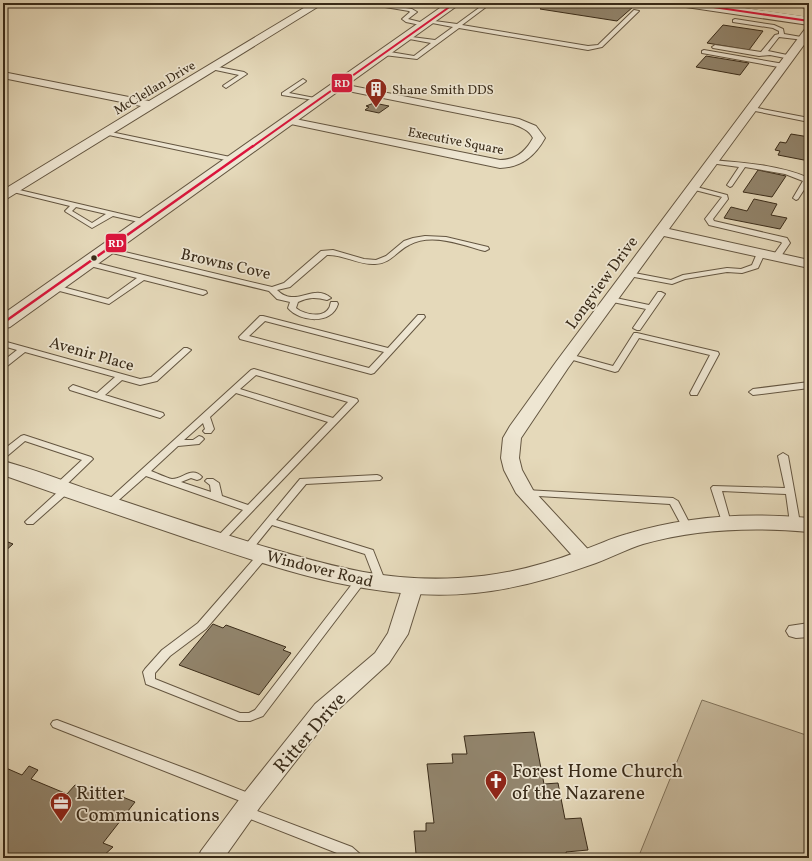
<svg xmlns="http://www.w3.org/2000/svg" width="812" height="861" font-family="Vollkorn,serif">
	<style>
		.green { fill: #c8bb9f; stroke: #80735c }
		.building { fill: #92856d; stroke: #392b19 }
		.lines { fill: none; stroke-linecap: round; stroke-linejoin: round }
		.service-casing { stroke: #645641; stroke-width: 2 }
		.minor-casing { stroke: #645641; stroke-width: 2 }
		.tertiary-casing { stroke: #645641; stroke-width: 2 }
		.motorway-casing { stroke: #392b19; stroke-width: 2 }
		.service { fill: #eee6d2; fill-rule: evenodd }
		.minor { fill: #eee6d2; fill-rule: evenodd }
		.tertiary { fill: #eee6d2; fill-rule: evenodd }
		.motorway { fill: #e5d9ba; fill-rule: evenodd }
		.bus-1-far1-casing { stroke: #eee6d2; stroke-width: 4 }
		.bus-1-casing { stroke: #eee6d2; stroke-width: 5 }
		.bus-1-far1 { stroke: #dc143c; stroke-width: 2 }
		.bus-1 { stroke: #dc143c; stroke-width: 2.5 }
		.bus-dot { fill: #392b19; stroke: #eee6d2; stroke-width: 1.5 }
		.labels { text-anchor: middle; stroke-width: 3.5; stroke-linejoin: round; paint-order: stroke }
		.far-street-label { font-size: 13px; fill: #392b19; stroke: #eee6d2 }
		.far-poi-label { font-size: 13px; fill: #392b19; stroke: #eee6d2; text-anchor: start }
		.street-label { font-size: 16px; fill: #392b19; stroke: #eee6d2 }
		.near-street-label { font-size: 19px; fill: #392b19; stroke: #eee6d2 }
		.near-poi-label { font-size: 19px; fill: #392b19; stroke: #eee6d2; text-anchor: start }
		.line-badge { stroke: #eee6d2; stroke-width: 1.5 }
		.badge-label { font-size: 11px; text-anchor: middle; font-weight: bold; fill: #fff }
	</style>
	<rect width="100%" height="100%" fill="#e5d9ba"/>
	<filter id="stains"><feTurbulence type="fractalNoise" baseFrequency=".005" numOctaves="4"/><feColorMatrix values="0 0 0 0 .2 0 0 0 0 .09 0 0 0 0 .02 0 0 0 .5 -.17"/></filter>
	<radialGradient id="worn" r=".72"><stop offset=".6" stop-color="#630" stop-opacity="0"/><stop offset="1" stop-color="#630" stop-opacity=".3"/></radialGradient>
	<!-- green -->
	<path class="green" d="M702 700 809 736V858H638Z"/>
	<!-- building -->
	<path class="building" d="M547 3H605L633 7 617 21 540 9Z
		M723 25 763 31 749 50 707 43Z
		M706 56 749 63 740 75 696 67Z
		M374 103 389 106 379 113 365 110 369 107 366 106Z
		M791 134 809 137V161L778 155 780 151 775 150 780 142 786 143Z
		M758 170 786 176 772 197 743 192Z
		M754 199 777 204 771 215 787 218 780 229 724 218 731 207 747 211Z
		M3 540 13 544 3 553Z
		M213 624 223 628 226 625 286 647 283 650 291 653 259 695 179 665Z
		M534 732 544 784 558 783 565 819 581 818 588 850 566 852 567 858H398V855L416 854 414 831H426V823H434L427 764 453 763 452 754H467L464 736Z
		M29 766 38 770 31 779 67 794 75 785 94 793 98 787 135 802 103 843 113 847 101 858H3V771L6 768 22 775Z"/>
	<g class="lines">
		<!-- service casing -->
		<g class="service-casing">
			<path id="service" d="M361 3H374L412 9 417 12 408 19 428 24 425 26 406 22 402 19 410 12 409 11Z
				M478 3 490 4 462 25 588 46 598 45 634 10 639 11 602 47 588 50 459 28 417 59 384 55 381 53 384 51 414 56 431 43 404 38V36L435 40 453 27 427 22V20L457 24 483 5Z
				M735 19 774 25 783 29 784 34 807 38 804 40 779 37 768 51 792 56V58L790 59 770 55 759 56 713 48 712 47 715 45 761 52 775 35 779 34V31L773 28 733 22V20Z
				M704 50 784 64 787 66 784 68 702 53V51Z
				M213 66 244 72 247 74 226 88 223 86 224 85 239 75 211 69V67Z
				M303 79 306 81 305 82 289 93 320 99V101L282 95V93Z
				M752 107 809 118V122L750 110V108Z
				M106 131 235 158 238 160 235 162 104 134V132Z
				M712 160C745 163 779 165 809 178V182L798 199 796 200 793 198 803 181 785 174 745 167 732 186 730 187 727 185 739 167 710 163 709 162Z
				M693 186 727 195 728 199 713 219 714 221 787 238 790 243 779 259H773L772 257 782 243 781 242 709 225 705 219 722 197 691 189 690 188Z
				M11 188 147 220 151 222 147 224 113 216 92 228 66 212 65 211 70 206 9 191V189ZM76 207 106 214 92 223 72 211Z
				M425 236 446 237 488 247 489 249 485 251C462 245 432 232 409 245 397 251 390 264 375 264 358 265 343 254 327 255L290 287 277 290C296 309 313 282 331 298L327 300C316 297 308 297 298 302L296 308C303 314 323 319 329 308 330 307 330 304 331 302H337L338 304C332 325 300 322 288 308L290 302 277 299 269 291 108 252 104 250 108 248 272 287 284 283 321 251 333 250 364 259 376 260 386 256 404 241 413 238Z
				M758 251H764L765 253 758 268 742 273 727 272 685 279 672 284 629 276 625 274 629 272 671 280 683 275 727 268 741 269 752 265Z
				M86 261H89L206 291 207 293 203 295 144 280 109 304 52 289 51 287 52 285H55L108 299 137 278 86 265Z
				M658 292H661L665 294 640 330H637L633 328 646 309 608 301 607 299 611 297 649 305Z
				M418 315H424L425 317 374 373 371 374 240 339 239 337 260 316H263L388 348ZM265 321 384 352 369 368 249 336Z
				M634 333H637L718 352 719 354 697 395H691L690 393 710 355 639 338 618 371 615 372 566 358 565 356 569 354 613 366Z
				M3 341 140 379 151 377 184 348H187L191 350 157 381 140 385 122 380 105 395 163 413 164 415 160 418 70 390 69 388 73 385 97 393 115 377 25 352 6 367 3 368V361L17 350 3 346Z
				M254 369 357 399 358 401 223 542H215L214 540 243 510 146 476 112 506H106L104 504 106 502 251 370ZM256 375 348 402 333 418 240 389ZM236 393 328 422 248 505 222 496 219 483 213 479H207L205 481 210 485 211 492 181 482 191 478 197 480 200 479 202 477C192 466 183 479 172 479 166 478 157 473 151 471L178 446 199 444 204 439 202 437 199 436 193 440H184L203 423 205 429 203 431 205 433H211L214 429 210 417Z
				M809 382V388L753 395 749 392 753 389Z
				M24 435 91 457 93 459 63 488H69L71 490 69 492 33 524H27L25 522 27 520 61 489H55L53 487 82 460 25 441 6 457 3 458V450L21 436Z
				M783 453 788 456 800 523 798 525 795 526 790 523 786 494 722 491 731 523 726 526 723 525 711 488 713 486 785 488 778 456Z
				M377 475 380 476 382 478 380 480 306 484 276 520 373 550 386 583 385 585H377L365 554 272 525 251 551H243L242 549 300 479Z
				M525 490 673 498 678 501 692 528 690 530H684L670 504 522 495 520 493Z
				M264 551 268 552 269 554 268 556 206 629 170 656 155 673V679L240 713H249L255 710 356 579H364L365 581 364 583 263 716 250 721H239L146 684 143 672 145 669 162 650 198 623 260 552Z
				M57 720 200 774 256 796 258 800 256 804 252 805 248 804 53 727 51 724 53 721Z
				M244 806 352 847 360 854 361 858H346L342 855 240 815 238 811 240 807Z"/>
		</g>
		<!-- minor casing -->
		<g class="minor-casing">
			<path id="minor" d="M312 3H324L8 198 3 199V190L141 106 3 78V72L149 101Z
				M809 28V38L669 229 809 260V268L664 236 568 368 521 438 519 458 522 470 533 490 596 558 593 563 586 564 579 563 516 493 504 470 501 458 503 438 510 426 556 362 805 29Z
				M337 83 519 119 536 126 545 138C535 156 522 167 500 168L286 123 284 121 286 119 290 118 500 160C516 160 526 151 533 138 529 130 521 127 513 124L333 88 331 86Z
				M413 579 420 581 423 586 408 634 389 663 331 716 260 807 224 858H198L201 851 244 793 315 704 375 653 388 633 403 586 406 581Z
				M809 623V637L796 638 789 636 786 631 789 626Z"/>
		</g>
		<!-- tertiary casing -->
		<g class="tertiary-casing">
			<path id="tertiary" d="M447 3H461L10 327 3 329V314Z
				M680 3H710L809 17V25L686 7 682 6Z
				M3 461C33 469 61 480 90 490 150 510 209 530 269 548 334 567 389 582 458 578 500 576 541 566 580 551 596 546 611 538 627 534 686 516 747 512 809 518V532C754 527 697 529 643 544 627 549 612 557 596 563 557 577 516 589 475 593 376 603 282 570 189 539 127 518 65 497 3 475Z"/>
		</g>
		<!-- motorway casing -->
		<g class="motorway-casing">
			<path id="motorway" d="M732 3H765L809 9V17L738 7 734 6Z"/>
		</g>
		<!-- service -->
		<use href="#service" class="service"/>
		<!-- minor -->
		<use href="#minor" class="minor"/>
		<!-- tertiary -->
		<use href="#tertiary" class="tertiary"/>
		<!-- motorway -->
		<use href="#motorway" class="motorway"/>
		<!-- bus-1-far1 casing -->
		<g class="bus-1-far1-casing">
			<path id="bus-1-far1" d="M686 3 809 21
				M252 147 455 3"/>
		</g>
		<!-- bus-1 casing -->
		<g class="bus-1-casing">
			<path id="bus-1" d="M3 323 253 146"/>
		</g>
		<!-- bus-1-far1 -->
		<use href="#bus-1-far1" class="bus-1-far1"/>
		<!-- bus-1 -->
		<use href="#bus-1" class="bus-1"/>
	</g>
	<!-- icons -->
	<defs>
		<g id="building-pin" transform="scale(1.15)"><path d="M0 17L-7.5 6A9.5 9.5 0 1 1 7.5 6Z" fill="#8f2418" stroke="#eee6d2"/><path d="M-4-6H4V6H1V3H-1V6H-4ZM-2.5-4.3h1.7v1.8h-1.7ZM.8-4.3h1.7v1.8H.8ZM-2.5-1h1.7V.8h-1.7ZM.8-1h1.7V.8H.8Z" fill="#fff"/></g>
		<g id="church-pin" transform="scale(1.15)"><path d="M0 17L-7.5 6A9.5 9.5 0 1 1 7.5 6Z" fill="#8f2418" stroke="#eee6d2"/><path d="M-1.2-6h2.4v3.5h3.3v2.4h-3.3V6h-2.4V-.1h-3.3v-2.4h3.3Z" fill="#fff"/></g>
		<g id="office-pin" transform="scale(1.15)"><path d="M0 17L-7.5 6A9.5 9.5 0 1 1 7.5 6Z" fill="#8f2418" stroke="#eee6d2"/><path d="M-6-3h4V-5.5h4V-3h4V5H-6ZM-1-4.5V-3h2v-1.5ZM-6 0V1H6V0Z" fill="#fff"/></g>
	</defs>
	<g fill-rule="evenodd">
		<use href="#building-pin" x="376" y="89"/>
		<use href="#church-pin" x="496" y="781"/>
		<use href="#office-pin" x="61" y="803"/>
	</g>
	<!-- markers -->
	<circle class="bus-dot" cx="94" cy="258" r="3.5"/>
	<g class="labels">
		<!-- far-street labels -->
		<g class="far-street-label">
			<text transform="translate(154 87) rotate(-31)" y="5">McClellan Drive</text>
			<text transform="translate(456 140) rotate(11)" y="5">Executive Square</text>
		</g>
		<!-- far-poi labels -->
		<g class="far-poi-label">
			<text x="392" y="94">Shane Smith DDS</text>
		</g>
		<!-- street labels -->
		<g class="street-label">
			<text transform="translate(226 263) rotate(13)" y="6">Browns Cove</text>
			<text transform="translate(601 282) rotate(-54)" y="6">Longview Drive</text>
			<text transform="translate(92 353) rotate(16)" y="6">Avenir Place</text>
			<text transform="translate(320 568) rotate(14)" y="6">Windover Road</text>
		</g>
		<!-- near-street labels -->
		<g class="near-street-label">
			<text transform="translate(309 732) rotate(-49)" y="7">Ritter Drive</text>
		</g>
		<!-- near-poi labels -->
		<g class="near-poi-label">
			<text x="512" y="777">Forest Home Church<tspan x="512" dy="22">of the Nazarene</tspan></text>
			<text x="76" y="799">Ritter<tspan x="76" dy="22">Communications</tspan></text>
		</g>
	</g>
	<g class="line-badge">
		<rect x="331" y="73" width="22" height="20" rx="4" fill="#dc143c"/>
		<rect x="105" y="233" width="22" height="20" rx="4" fill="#dc143c"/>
	</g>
	<g class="badge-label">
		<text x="342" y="87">RD</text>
		<text x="116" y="247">RD</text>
	</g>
	<!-- margin -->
	<rect width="812" height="861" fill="none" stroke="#e5d9ba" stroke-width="16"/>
	<rect x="4" y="4" width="804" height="853" fill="none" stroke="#392b19" stroke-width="2"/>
	<rect x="8" y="8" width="796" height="845" fill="none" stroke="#392b19"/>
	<rect width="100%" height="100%" filter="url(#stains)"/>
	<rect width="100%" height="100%" fill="url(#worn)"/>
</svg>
